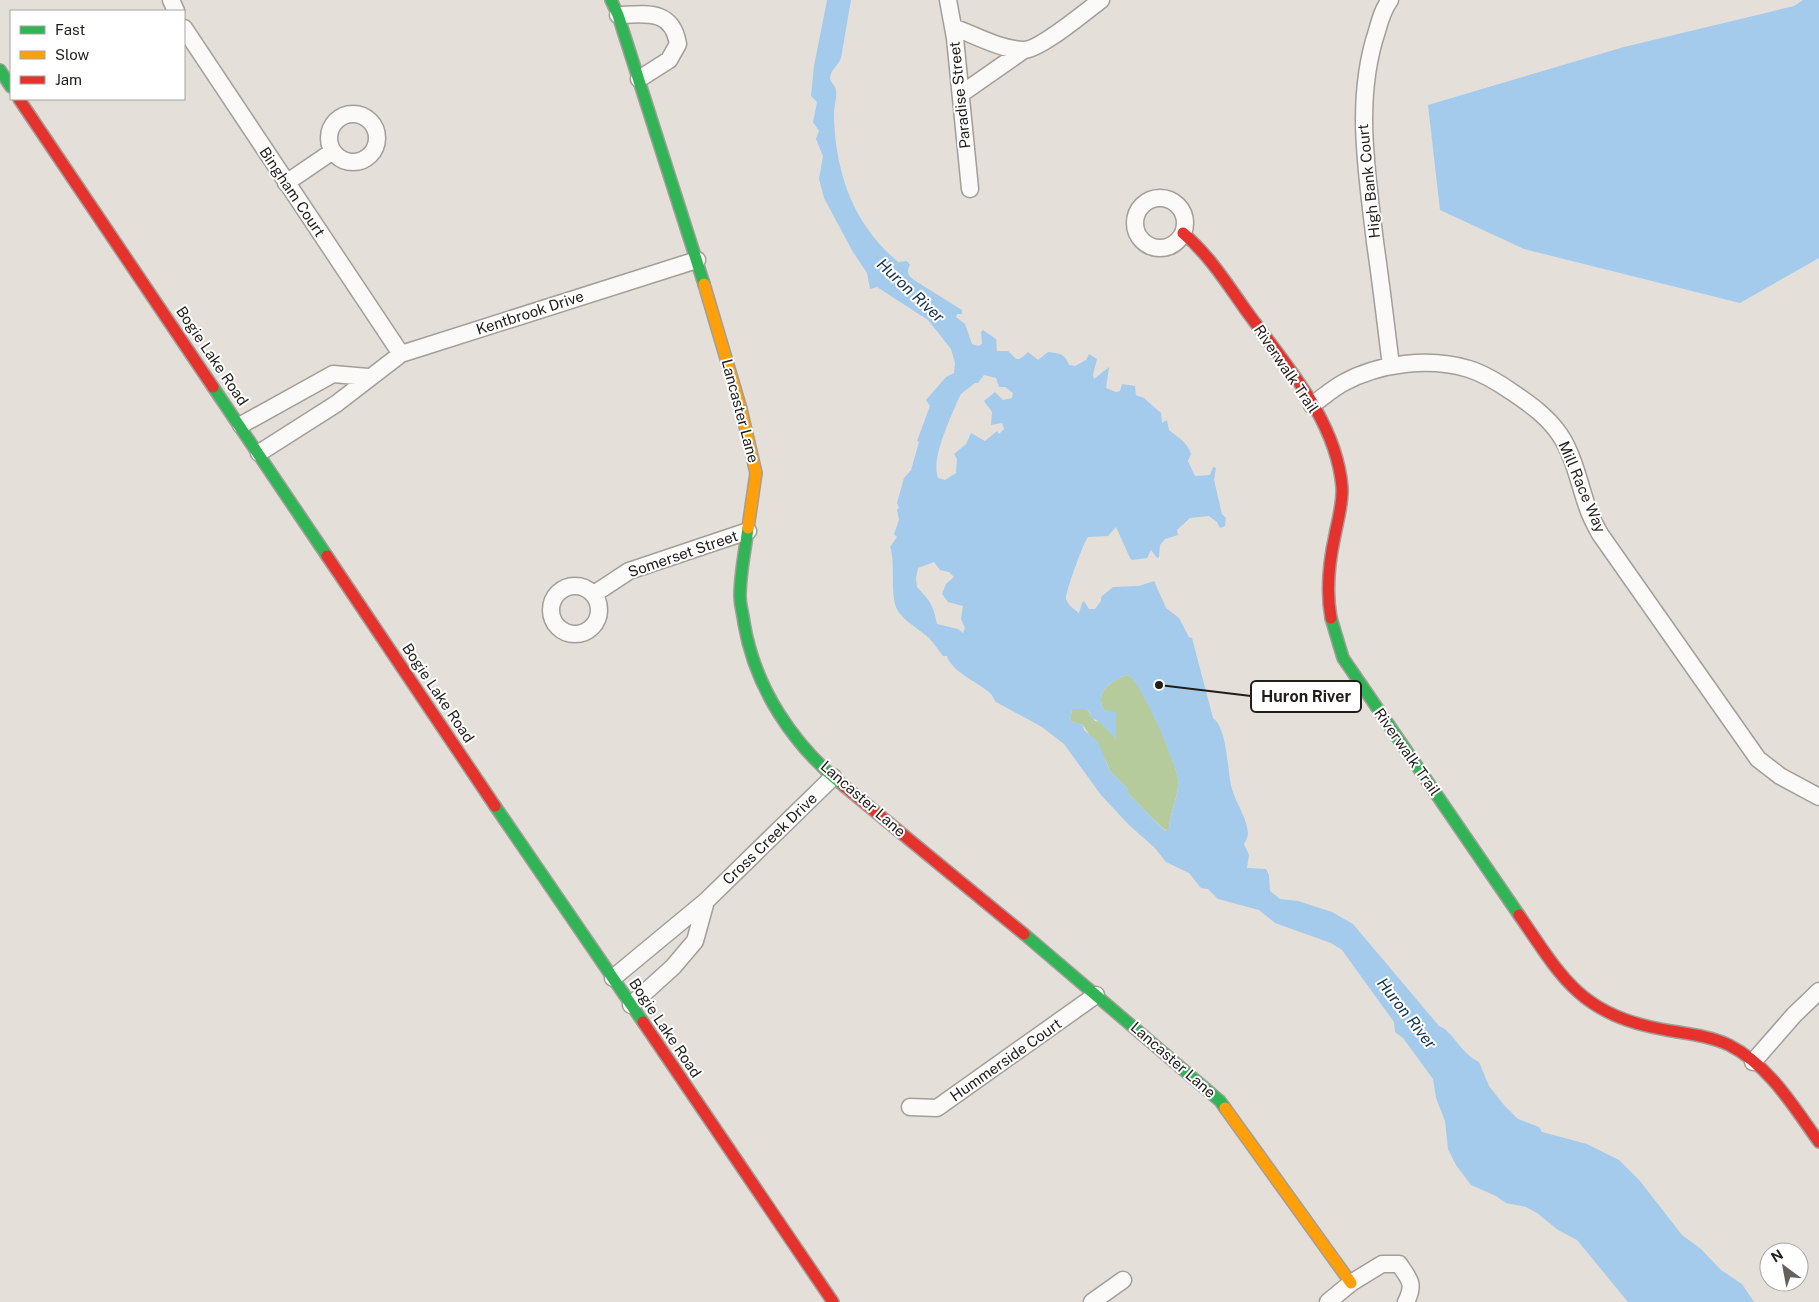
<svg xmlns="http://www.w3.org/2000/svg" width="1819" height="1302" font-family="'Public Sans',sans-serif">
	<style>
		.forest { fill: #b5cb9c }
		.water { fill: #a4cbec; fill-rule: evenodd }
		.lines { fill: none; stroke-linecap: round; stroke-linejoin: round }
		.street-casing { stroke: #a29e99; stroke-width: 19 }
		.fast-casing { stroke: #a29e99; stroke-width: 14 }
		.slow-casing { stroke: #a29e99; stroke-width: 14 }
		.jam-casing { stroke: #a29e99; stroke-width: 14 }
		.street { stroke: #fbfaf9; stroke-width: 16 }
		.fast { stroke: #30b455; stroke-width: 11 }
		.slow { stroke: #ff9f0a; stroke-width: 11 }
		.jam { stroke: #e5322d; stroke-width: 11 }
		.labels { text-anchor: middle; stroke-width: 4; stroke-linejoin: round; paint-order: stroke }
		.street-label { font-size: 15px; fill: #211d19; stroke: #fff }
		.water-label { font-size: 16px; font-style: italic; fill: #12324a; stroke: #fff }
		.leader { fill: none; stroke: #211d19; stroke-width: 2 }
		.callout-dot { fill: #211d19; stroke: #fff; stroke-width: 2 }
		.callout { fill: #fff; stroke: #211d19; stroke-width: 2 }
		.callout-label { font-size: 16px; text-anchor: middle; font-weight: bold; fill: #211d19 }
	</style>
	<rect width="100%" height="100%" fill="#e4dfd9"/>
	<!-- forest -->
	<path class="forest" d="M1127 675C1141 678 1175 761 1178 778 1180 793 1170 812 1169 828L1167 831C1163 830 1134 799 1128 793V789L1110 771 1106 761 1083 725 1070 721 1072 709H1087L1095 721 1101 722 1116 738 1109 712 1104 710C1094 692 1111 681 1127 675Z"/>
	<!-- water -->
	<path class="water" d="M827 0H851L841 58C838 66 831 69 830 78 831 83 836 86 836 91 837 99 834 106 834 114 834 123 835 135 836 144 843 193 861 230 898 262L907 261 910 265C906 272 908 275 914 280L962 310V314H957L956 317 965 324 972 344 978 346 982 344 981 332 983 330 996 339 997 351H1008C1018 360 1016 363 1028 352L1038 360 1048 352C1060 353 1065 354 1069 365L1075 366 1086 360 1089 354 1097 359 1093 375 1094 379 1109 367 1106 388 1116 392 1120 391 1122 384 1135 386 1136 395 1144 398 1161 413 1162 423 1167 420 1169 430C1179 438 1187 442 1191 454L1188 461 1195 476 1210 475 1213 467 1216 468 1214 480 1222 514 1226 518 1225 526 1220 528 1217 522 1209 516 1190 518 1177 530 1178 535 1165 539 1160 545 1159 557 1157 558 1151 550 1147 558 1132 560 1130 558 1116 527 1108 536 1088 537C1084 541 1065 593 1066 599 1068 605 1074 609 1079 613L1082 603 1084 601 1089 609H1095L1101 601V597L1113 587 1139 586 1154 581 1166 608 1179 618 1189 637 1192 638 1213 718C1228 729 1227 772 1232 789 1236 803 1247 818 1248 833 1248 837 1246 840 1244 844L1249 855 1247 868 1266 869 1269 875 1270 891 1280 899 1298 901 1332 912 1353 924 1439 1026C1452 1030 1461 1054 1479 1062L1489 1086 1504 1105 1518 1119 1539 1127 1542 1132 1587 1144 1619 1160 1640 1181 1682 1235 1701 1249 1721 1270 1742 1284 1754 1302H1628L1577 1240 1558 1230 1537 1213 1526 1207 1506 1203 1496 1196 1471 1185 1456 1165 1448 1149 1445 1121 1436 1098 1433 1079 1403 1038 1395 1032 1394 1022 1342 950 1331 943 1275 923 1259 910 1218 899 1208 889 1201 888 1189 873 1166 862 1155 848 1129 825 1101 795 1064 744 1042 727 996 702C994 700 993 697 992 695 982 684 951 672 947 656H943C938 650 934 643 929 638 918 628 898 618 895 604 891 588 895 558 890 547L897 537 894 534 899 520 897 510 899 508 897 503 904 478 911 470 919 442 917 441 930 406 926 400 946 377 954 373 955 363 951 349 928 320 877 287 870 289 867 273 853 252 824 198 819 179 823 156 816 139 819 131 813 122 817 102 811 96 814 66ZM984 375 996 378 999 387H1005L1013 393 1012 398 1003 400 995 392 984 401 992 412 991 425 1002 423 1004 429 999 434 997 431 985 441 971 433 966 444 954 454 957 459 956 473 945 480 938 478C931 458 949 422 957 402L961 394 975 383H978ZM934 562 940 570 949 572 954 577 946 584 942 594 948 602 963 606 961 619 965 628 963 633 958 629 937 624C933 604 930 601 917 587L916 578 918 568ZM1127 675C1140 678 1175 762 1178 778 1180 793 1170 812 1169 828L1166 831C1163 830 1134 799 1128 793V789L1110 771 1098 742 1084 730 1083 725 1070 721 1072 709H1087L1091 714 1088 715 1101 723 1116 739V712L1104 710C1094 692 1111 681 1127 675Z
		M1803 0H1819V258L1740 303 1524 249 1440 210 1428 105 1624 47 1794 6Z"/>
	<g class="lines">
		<!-- street casing -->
		<g class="street-casing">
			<path id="street" d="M171 0 176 11
				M948 0 955 38 970 189
				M1390 0C1383 9 1380 20 1377 31 1354 100 1367 172 1375 242 1381 283 1386 325 1391 366
				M618 15C647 14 672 9 678 44L669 60 639 79
				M953 27C975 35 999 49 1023 50 1039 51 1086 11 1101 0
				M184 28 401 354
				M961 94 1024 50
				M329 138a24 24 0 1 1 48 0a24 24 0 1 1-48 0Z
				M286 183 333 151
				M1135 223a25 25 0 1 1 50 0a25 25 0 1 1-50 0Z
				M1312 405C1322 398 1332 389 1343 383 1379 363 1430 357 1469 369 1485 374 1499 383 1512 392 1530 404 1548 417 1560 435 1574 456 1579 483 1587 506 1590 516 1595 525 1600 534L1758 759 1780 776 1819 797
				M241 425 333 374 368 377
				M259 453 336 404 401 354 697 260
				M551 610a24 24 0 1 1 48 0a24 24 0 1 1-48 0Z
				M594 594 629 571 748 531
				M613 978 706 901 833 777
				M631 1005 673 967 695 941 706 901
				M1753 1062 1794 1015 1819 991
				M910 1107 937 1108 1096 995
				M1092 1302 1123 1280
				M1328 1302 1351 1283 1382 1264H1399C1410 1280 1415 1284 1406 1302"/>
		</g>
		<!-- fast casing -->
		<g class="fast-casing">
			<path id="fast" d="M611 0 618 15 704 284
				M0 70 11 87
				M213 387 327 556
				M748 528C745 551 740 574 740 596 740 605 743 614 744 623 755 688 793 745 844 786
				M1331 618 1343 658 1519 915
				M495 806 643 1022
				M1024 934 1220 1101 1225 1108"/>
		</g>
		<!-- slow casing -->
		<g class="slow-casing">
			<path id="slow" d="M704 284 741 409 756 473 748 528
				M1225 1108 1351 1283"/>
		</g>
		<!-- jam casing -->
		<g class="jam-casing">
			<path id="jam" d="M19 99 213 387
				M1183 233C1209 255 1226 282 1245 309 1283 362 1336 418 1342 487 1343 503 1338 519 1335 535 1329 562 1326 591 1331 618
				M327 556 495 806
				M844 786 1024 934
				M1519 915C1559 973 1578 1011 1651 1027 1676 1033 1706 1034 1729 1045 1769 1065 1794 1107 1819 1142
				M643 1022 833 1302"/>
		</g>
		<!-- street -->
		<use href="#street" class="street"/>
		<!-- fast -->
		<use href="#fast" class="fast"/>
		<!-- slow -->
		<use href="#slow" class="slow"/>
		<!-- jam -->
		<use href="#jam" class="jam"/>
	</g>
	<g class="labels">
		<!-- street labels -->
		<g class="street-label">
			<text transform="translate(960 95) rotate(-96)" y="5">Paradise Street</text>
			<text transform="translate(1369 181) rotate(-96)" y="5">High Bank Court</text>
			<text transform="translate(292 192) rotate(56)" y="5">Bingham Court</text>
			<text transform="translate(530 313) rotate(-18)" y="5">Kentbrook Drive</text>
			<text transform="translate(212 356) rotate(56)" y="5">Bogie Lake Road</text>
			<text transform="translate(1286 369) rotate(56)" y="5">Riverwalk Trail</text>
			<text transform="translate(740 411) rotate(75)" y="5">Lancaster Lane</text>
			<text transform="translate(1582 487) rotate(67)" y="5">Mill Race Way</text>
			<text transform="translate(683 554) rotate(-19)" y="5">Somerset Street</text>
			<text transform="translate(438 693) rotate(56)" y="5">Bogie Lake Road</text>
			<text transform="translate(1407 752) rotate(55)" y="5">Riverwalk Trail</text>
			<text transform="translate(863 799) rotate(41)" y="5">Lancaster Lane</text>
			<text transform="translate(770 839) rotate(-44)" y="5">Cross Creek Drive</text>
			<text transform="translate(665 1028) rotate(56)" y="5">Bogie Lake Road</text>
			<text transform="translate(1006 1060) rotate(-35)" y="5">Hummerside Court</text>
			<text transform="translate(1173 1060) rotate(41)" y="5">Lancaster Lane</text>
		</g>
		<!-- water labels -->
		<g class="water-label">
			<text transform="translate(911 290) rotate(43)" y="6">Huron River</text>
			<text transform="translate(1407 1013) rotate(52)" y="6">Huron River</text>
		</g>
	</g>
	<!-- callouts -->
	<path class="leader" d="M1159 685L1251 696"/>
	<circle class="callout-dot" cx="1159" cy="685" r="5"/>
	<rect class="callout" x="1251" y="681" width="110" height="31" rx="5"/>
	<g class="callout-label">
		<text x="1306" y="702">Huron River</text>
	</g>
	<!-- legend -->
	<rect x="10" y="10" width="175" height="90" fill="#ffffff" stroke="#a6a5a3"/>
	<rect x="20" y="26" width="25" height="8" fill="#30b455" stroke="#a6a5a3"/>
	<text x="55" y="35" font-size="15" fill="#211d19">Fast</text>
	<rect x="20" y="51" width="25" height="8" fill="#ff9f0a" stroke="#a6a5a3"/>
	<text x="55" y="60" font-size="15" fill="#211d19">Slow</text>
	<rect x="20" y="76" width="25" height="8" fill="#e5322d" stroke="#a6a5a3"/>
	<text x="55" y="85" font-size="15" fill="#211d19">Jam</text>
	<!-- north arrow -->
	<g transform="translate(1784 1267) rotate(328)"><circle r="24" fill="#ffffff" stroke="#a6a5a3"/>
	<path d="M0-4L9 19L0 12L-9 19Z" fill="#65615c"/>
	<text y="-8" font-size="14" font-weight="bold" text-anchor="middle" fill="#211d19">N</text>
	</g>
</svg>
